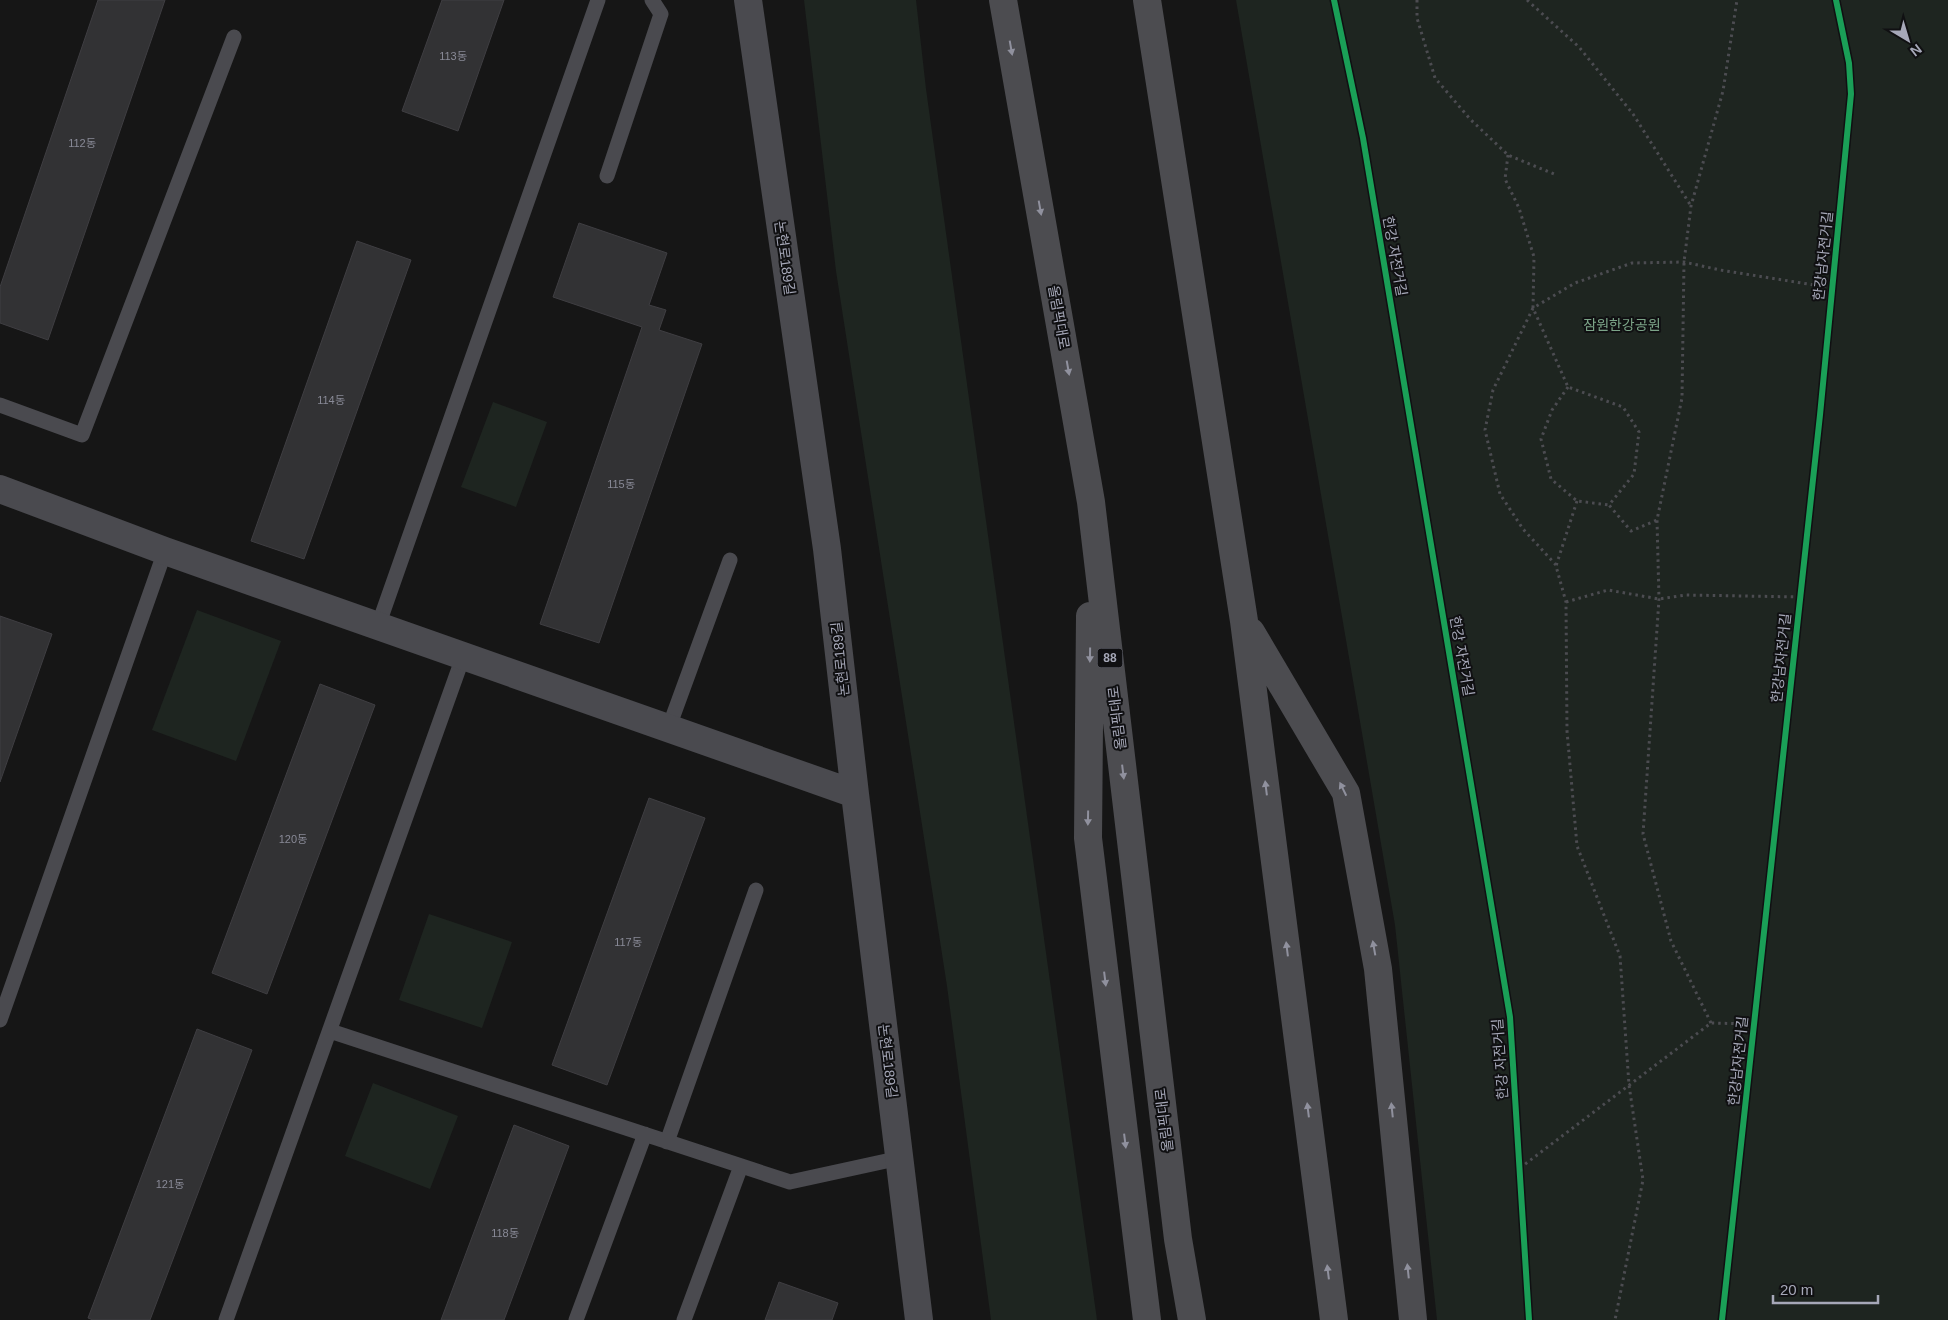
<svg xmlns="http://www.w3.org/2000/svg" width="1948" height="1320" font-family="Helvetica,'Noto Sans KR',sans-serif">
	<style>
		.green { fill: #1e2520 }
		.building { fill: #323234; stroke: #3f3e42 }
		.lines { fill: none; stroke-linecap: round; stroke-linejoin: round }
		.path { stroke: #4c4c51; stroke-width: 3; stroke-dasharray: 2.5 4; stroke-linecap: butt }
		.service { stroke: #4a4a4f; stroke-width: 15 }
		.minor { stroke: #4a4a4f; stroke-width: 28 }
		.trunk { stroke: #4c4c50; stroke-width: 28 }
		.cycleway-casing { stroke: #101012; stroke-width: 9 }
		.cycleway { stroke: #1a9f57; stroke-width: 6 }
		.oneway { fill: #90919e }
		.labels { text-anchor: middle; stroke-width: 4; stroke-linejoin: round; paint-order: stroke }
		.number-label { font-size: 11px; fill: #898a97 }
		.shield { fill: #101012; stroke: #797a86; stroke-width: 1 }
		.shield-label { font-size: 12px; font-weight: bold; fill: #a6a8b8 }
		.street-label { font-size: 14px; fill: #a6a8b8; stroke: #101012 }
		.park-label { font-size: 14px; fill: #7ca488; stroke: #101012 }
	</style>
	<rect width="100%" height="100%" fill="#161616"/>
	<!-- green -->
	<path class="green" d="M804 0H916L926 89 1097 1320H991L947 986 836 271Z
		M1236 0H1948V1320H1437L1395 925Z
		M493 402 547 422 516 507 461 487Z
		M197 610 281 641 236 761 152 730Z
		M429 914 512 942 482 1028 399 1000Z
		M373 1083 458 1116 430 1189 345 1156Z"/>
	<!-- building -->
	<path class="building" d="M98 0H165L48 340 0 323V287Z
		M442 0H504L458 131 402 111Z
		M579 223 667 253 649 305 666 310 659 330 702 344 599 643 540 624 642 327 553 297Z
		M357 241 411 260 304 559 251 541Z
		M0 616 52 634 0 782Z
		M320 684 375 705 267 994 212 973Z
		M649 798 705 818 607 1085 552 1065Z
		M197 1029 252 1050 150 1320H93L88 1318Z
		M514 1125 569 1146 504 1320H441Z
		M779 1282 838 1303 832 1320H765Z"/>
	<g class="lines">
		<!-- path -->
		<path class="path" d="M1417 0V18L1435 78 1470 119 1508 155 1554 174
			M1527 0 1579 47 1633 114 1691 206
			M1508 155 1505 179 1519 208 1534 257 1533 308 1568 387 1623 407 1639 432 1634 474 1609 505 1631 531 1657 520
			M1568 387 1552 410 1541 439 1551 479 1577 501 1609 505
			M1577 501 1556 566 1566 602 1567 731 1577 846 1620 956 1629 1085 1643 1180 1615 1320
			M1556 565 1523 529 1500 494 1485 430 1493 390 1533 308 1575 283 1632 263 1684 262 1720 270 1833 288
			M1566 602 1608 590 1659 599 1686 595 1801 597
			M1711 1023 1671 941 1643 834 1659 599 1657 520 1682 398 1684 262 1691 206 1723 91 1737 0
			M1520 1168 1711 1023 1754 1024"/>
		<!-- service -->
		<path class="service" d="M607 176 661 14 652 0
			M0 405 82 435 234 37
			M378 626 598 0
			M669 727 730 560
			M0 1020 165 551
			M330 1031 790 1182 900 1158
			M667 1142 756 890
			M226 1320 463 657
			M576 1320 645 1134
			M684 1320 741 1166"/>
		<!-- minor -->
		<path class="minor" d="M748 0 827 549 855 794 919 1320
			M0 489 165 551 855 794"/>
		<!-- trunk -->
		<path class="trunk" d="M1003 0 1091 502 1178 1239 1192 1320
			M1147 0 1244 621 1334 1320
			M1090 616 1088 838 1147 1320
			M1251 632 1346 793 1378 969 1413 1320"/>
		<!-- cycleway casing -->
		<g class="cycleway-casing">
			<path id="cycleway" d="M1334 0 1363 138 1510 1017 1529 1320
				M1722 1320 1820 415 1851 94 1849 63 1836 0"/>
		</g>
		<!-- cycleway -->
		<use href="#cycleway" class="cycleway"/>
	</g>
	<!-- one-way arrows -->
	<defs><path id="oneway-solid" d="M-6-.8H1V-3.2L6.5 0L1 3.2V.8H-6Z" transform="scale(1.25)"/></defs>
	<g class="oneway">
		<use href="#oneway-solid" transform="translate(1011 48) rotate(80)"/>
		<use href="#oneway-solid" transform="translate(1040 208) rotate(80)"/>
		<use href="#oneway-solid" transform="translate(1068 368) rotate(80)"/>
		<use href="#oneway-solid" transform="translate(1090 655) rotate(91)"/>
		<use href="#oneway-solid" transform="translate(1123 772) rotate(83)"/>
		<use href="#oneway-solid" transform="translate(1266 788) rotate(-97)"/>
		<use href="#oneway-solid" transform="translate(1343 789) rotate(-116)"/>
		<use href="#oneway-solid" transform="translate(1088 818) rotate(91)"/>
		<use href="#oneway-solid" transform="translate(1374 948) rotate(-100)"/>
		<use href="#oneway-solid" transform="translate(1287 949) rotate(-97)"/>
		<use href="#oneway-solid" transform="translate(1105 979) rotate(83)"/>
		<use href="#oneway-solid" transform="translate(1308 1110) rotate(-97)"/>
		<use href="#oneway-solid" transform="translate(1392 1110) rotate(-96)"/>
		<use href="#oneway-solid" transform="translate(1125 1141) rotate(83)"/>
		<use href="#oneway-solid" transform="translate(1408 1271) rotate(-96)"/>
		<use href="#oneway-solid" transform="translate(1328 1272) rotate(-97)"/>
	</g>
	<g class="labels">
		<!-- number labels -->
		<g class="number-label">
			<text x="453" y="60">113동</text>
			<text x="82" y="147">112동</text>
			<text x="331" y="404">114동</text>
			<text x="621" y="488">115동</text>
			<text x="293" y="843">120동</text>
			<text x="628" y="946">117동</text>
			<text x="170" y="1188">121동</text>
			<text x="505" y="1237">118동</text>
		</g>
		<!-- shield labels -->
		<rect class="shield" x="1097.5" y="648.5" width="25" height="19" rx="4"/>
		<g class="shield-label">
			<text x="1110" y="662">88</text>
		</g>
		<!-- street labels -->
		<g class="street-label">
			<text transform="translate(1395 256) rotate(80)" y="5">한강 자전거길</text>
			<text transform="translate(1823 256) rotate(-84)" y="5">한강남자전거길</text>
			<text transform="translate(785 258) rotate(82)" y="5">논현로189길</text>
			<text transform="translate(1059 317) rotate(80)" y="5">올림픽대로</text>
			<text transform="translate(1462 656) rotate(80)" y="5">한강 자전거길</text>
			<text transform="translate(1781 658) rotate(-84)" y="5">한강남자전거길</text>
			<text transform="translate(840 659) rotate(-96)" y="5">논현로189길</text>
			<text transform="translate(1117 718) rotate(-97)" y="5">올림픽대로</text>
			<text transform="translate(1500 1059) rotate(-94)" y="5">한강 자전거길</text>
			<text transform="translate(888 1061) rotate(83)" y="5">논현로189길</text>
			<text transform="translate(1738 1061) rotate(-84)" y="5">한강남자전거길</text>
			<text transform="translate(1164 1120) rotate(-97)" y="5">올림픽대로</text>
		</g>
		<!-- park labels -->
		<g class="park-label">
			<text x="1622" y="330">잠원한강공원</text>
		</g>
	</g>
	<!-- north arrow -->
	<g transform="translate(1908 40) rotate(142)" stroke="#101012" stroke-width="4" paint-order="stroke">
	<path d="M0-4L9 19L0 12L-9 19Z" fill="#a6a8b8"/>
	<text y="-8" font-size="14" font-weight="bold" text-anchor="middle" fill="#a6a8b8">N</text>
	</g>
	<!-- scale -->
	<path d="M1773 1295v8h105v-8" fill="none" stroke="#a6a8b8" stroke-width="2.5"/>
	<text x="1780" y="1295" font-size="15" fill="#a6a8b8" stroke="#101012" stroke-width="4" paint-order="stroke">20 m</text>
</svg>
